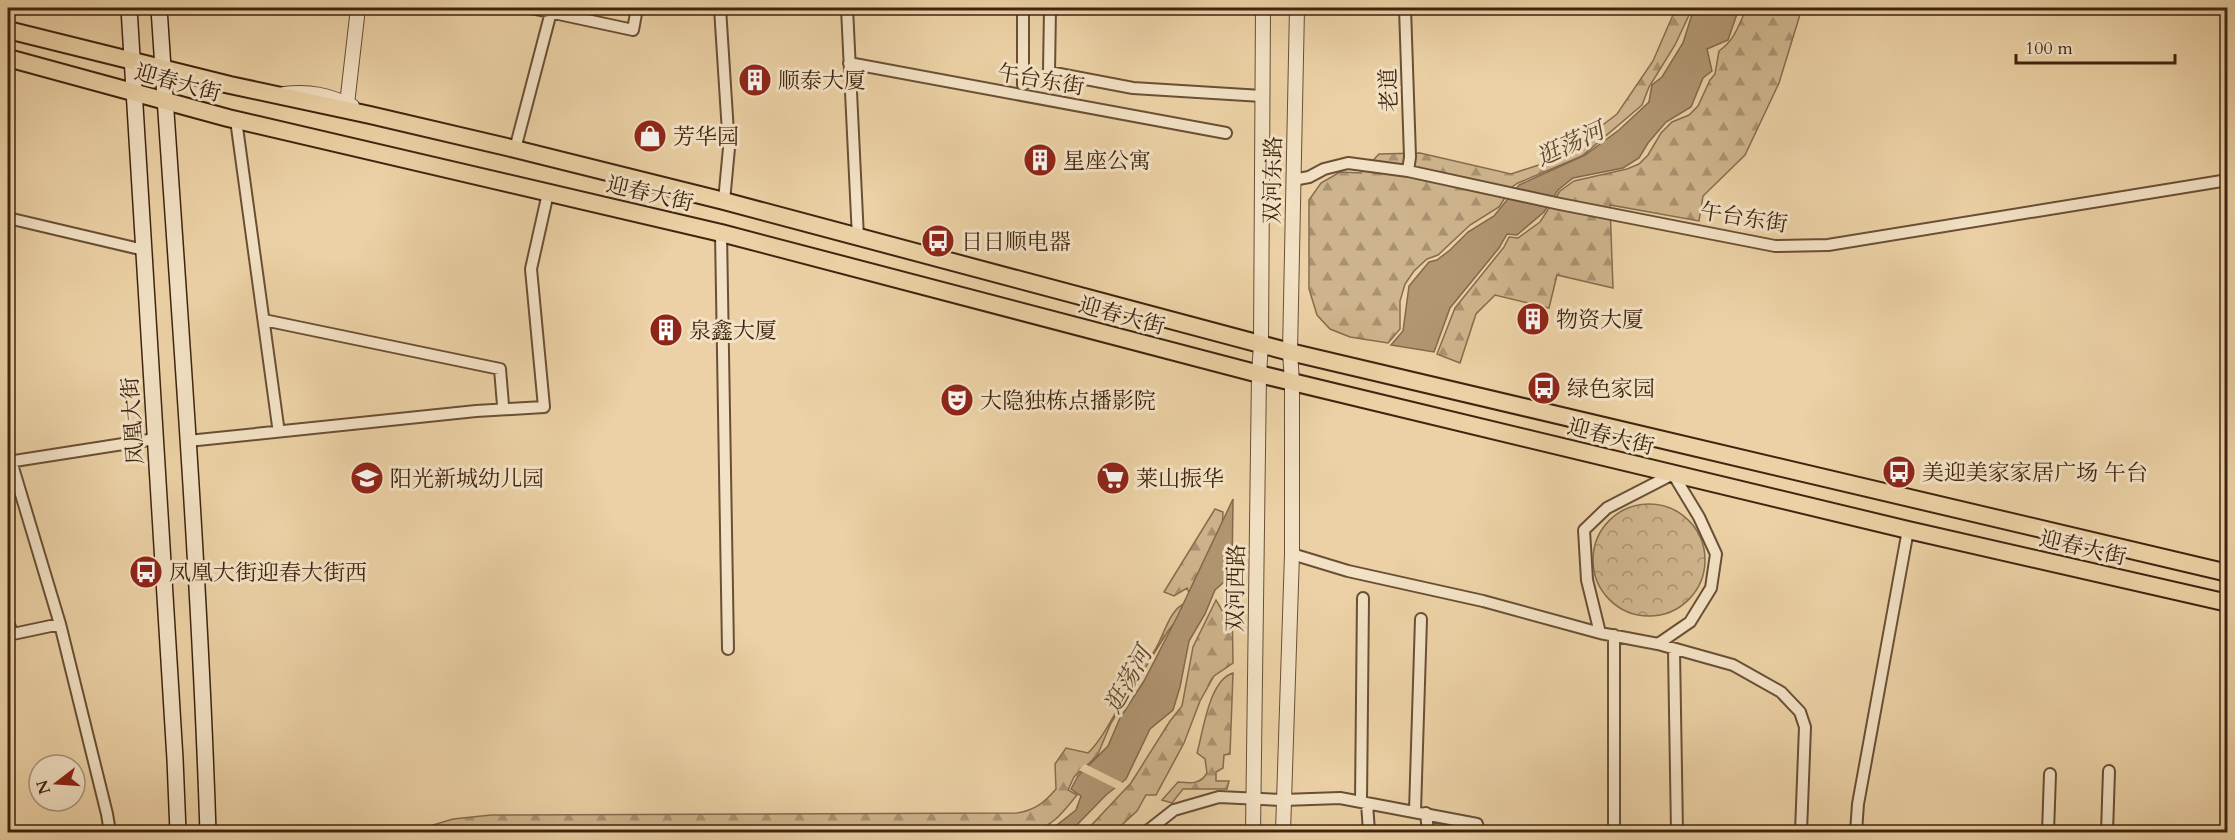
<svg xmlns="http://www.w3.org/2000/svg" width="2235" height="840" font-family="Cardo,'Noto Serif SC',serif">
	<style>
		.forest { fill: url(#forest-firs); stroke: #866c4e; stroke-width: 1.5 }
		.park { fill: url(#park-crowns); stroke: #866c4e; stroke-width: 1.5 }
		.water { fill: #b19672; stroke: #83684b; stroke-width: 1.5 }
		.pier { fill: #ebd1a5 }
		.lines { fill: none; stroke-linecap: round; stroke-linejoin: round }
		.minor-casing { stroke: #6a4f35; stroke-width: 14 }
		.tertiary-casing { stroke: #6a4f35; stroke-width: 16 }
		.secondary-casing { stroke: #3f2410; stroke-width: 18 }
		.primary-casing { stroke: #3f2410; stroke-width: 20 }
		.minor { stroke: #f2e1c4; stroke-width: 10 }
		.tertiary { stroke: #f2e1c4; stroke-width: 14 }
		.secondary { stroke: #f2e1c4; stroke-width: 15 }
		.primary { stroke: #ebd1a5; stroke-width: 16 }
		.labels { text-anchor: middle; stroke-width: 6; stroke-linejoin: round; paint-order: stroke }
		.street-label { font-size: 22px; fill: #3f2410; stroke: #f2e1c4 }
		.poi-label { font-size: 22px; fill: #3f2410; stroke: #f2e1c4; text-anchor: start }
		.water-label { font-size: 24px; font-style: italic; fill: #61462d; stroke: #f2e1c4 }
	</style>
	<defs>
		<pattern id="forest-firs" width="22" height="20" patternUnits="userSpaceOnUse" patternTransform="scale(1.5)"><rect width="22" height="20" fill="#ceb48c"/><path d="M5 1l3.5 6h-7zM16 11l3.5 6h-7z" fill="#a99271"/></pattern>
		<pattern id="park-crowns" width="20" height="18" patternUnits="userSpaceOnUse" patternTransform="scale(1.5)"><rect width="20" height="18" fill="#ceb48c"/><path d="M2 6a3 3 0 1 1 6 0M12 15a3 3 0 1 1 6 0" fill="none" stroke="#a99271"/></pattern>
	</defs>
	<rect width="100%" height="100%" fill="#ebd1a5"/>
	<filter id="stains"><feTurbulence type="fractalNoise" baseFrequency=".00333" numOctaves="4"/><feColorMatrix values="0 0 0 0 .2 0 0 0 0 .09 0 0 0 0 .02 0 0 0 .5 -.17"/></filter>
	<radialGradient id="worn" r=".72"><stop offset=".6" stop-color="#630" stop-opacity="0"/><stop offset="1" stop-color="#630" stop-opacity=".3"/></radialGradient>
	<!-- forest -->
	<path class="forest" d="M1676 8H1691L1690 13 1675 45 1649 87 1642 105 1582 156 1518 183 1512 187 1499 207 1470 225 1438 255 1427 259 1414 271 1405 284 1400 301V329L1388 343 1350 337 1330 329 1317 315 1309 289V200L1321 183 1340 172 1361 173 1379 154 1420 153 1511 174 1542 164 1587 137 1617 114 1653 61Z
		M1747 8H1802L1779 83 1745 155 1703 196 1699 221 1610 205 1613 288 1557 275 1549 308 1495 295 1476 314 1460 363 1437 354 1455 308 1504 247 1509 237 1518 238 1540 222 1560 191 1574 181 1627 169 1639 164 1648 155 1661 133 1672 122 1689 115 1698 106 1710 80 1715 74 1719 51C1736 39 1738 25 1747 8Z
		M1215 509 1223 512 1222 531 1195 598 1168 631 1111 723 1097 756 1074 777 1068 790 1077 795C1062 813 1055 824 1033 832H761L653 830 622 832H410L453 819 491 815 1017 813C1035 810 1044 803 1056 789L1055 764 1066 748 1088 753C1105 737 1121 701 1134 679 1141 668 1150 659 1156 648 1164 635 1170 608 1186 603L1190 595 1187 588 1174 596 1164 592Z
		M1232 598 1233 663 1214 676 1200 701 1184 743 1156 795H1146L1137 811 1114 832H1085L1131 783 1170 721 1182 706 1193 647 1216 600 1223 612Z
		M1233 673 1230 754 1224 755 1223 768 1216 772V781H1229L1227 789H1183L1172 803 1162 800 1178 782C1190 783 1200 785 1207 773L1205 759 1197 753C1203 732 1209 680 1233 673Z"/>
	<!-- park -->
	<path class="park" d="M1593 560a56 56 0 1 1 112 0a56 56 0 1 1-112 0Z"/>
	<!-- water -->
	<path class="water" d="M1694 8H1739L1728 40 1707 49 1712 71 1703 78 1691 107 1666 122 1648 143 1639 158 1623 168 1573 178 1558 190 1544 212 1517 235 1507 234 1499 248 1450 308 1434 352 1391 345 1403 331 1409 286 1429 262 1437 260 1450 250 1468 232 1494 216 1519 185 1585 155 1619 130 1649 102 1652 85 1662 77 1683 43Z
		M1233 499 1232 575 1215 590 1205 614 1189 641 1180 687 1173 710 1150 729 1126 779 1106 795 1070 832H1048L1076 810 1081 796 1071 789 1078 776 1108 746 1120 718 1144 681 1178 615Z"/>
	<!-- pier -->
	<path class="pier" d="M1085 764 1125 784 1117 789 1079 770Z"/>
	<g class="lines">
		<!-- minor casing -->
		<g class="minor-casing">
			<path id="minor" d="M531 8 633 30 637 8
				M720 8 729 148 724 201
				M847 8 858 238
				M1050 8 1049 72 1133 88 1262 96
				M1405 8 1410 157 1408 171
				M849 63 1226 133
				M1023 85V8
				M236 120 278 426
				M515 149 551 12
				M1293 180 1309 177 1324 169 1348 163 1408 171 1560 204 1775 246 1828 245 2228 180
				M8 218 144 250
				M721 233 728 649
				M264 320 500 369 503 405
				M188 441 476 411 544 407 531 269 548 193
				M8 462 155 439
				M1292 554 1348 571 1483 601 1600 633 1658 644 1733 665 1781 692 1800 712 1805 727 1801 832
				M8 623 13 634 60 624 11 461
				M60 624 107 814 110 832
				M1600 633 1587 580 1584 530 1607 508 1673 474 1699 517 1716 554 1711 588 1690 622 1658 644
				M1614 635V832
				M1674 650 1677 832
				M1361 802 1363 598
				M1367 803 1369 832
				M1415 811 1421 619
				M1426 813 1428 832
				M1146 832 1174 810 1219 797 1283 800 1340 798 1477 824 1479 832
				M1856 832 1858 804 1908 530
				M2048 832 2050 774
				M2107 832 2109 771"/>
		</g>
		<!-- tertiary casing -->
		<g class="tertiary-casing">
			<path id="tertiary" d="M284 94C311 91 327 95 352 106
				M347 104 358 8
				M1253 832 1259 374 1261 344 1263 8
				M1283 832 1292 554V382L1290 352 1297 8"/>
		</g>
		<!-- secondary casing -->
		<g class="secondary-casing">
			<path id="secondary" d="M129 8 175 759 178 832
				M159 8C177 282 199 557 208 832"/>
		</g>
		<!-- primary casing -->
		<g class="primary-casing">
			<path id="primary" d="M8 30 230 85 370 115 515 149 724 201 1290 352 2228 573
				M8 58 228 118 721 233 1259 374 1908 530 2228 603"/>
		</g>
		<!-- minor -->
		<use href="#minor" class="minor"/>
		<!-- tertiary -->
		<use href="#tertiary" class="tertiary"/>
		<!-- secondary -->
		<use href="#secondary" class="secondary"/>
		<!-- primary -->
		<use href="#primary" class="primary"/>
	</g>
	<!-- icons -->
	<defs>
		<g id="building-disc" transform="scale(1.725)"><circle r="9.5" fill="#8f2418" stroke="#f2e1c4"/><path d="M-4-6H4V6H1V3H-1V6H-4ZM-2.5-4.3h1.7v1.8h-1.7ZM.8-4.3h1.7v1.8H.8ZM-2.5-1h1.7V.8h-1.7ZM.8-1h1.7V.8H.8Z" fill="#fff"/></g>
		<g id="shop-disc" transform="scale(1.725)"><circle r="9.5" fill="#8f2418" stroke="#f2e1c4"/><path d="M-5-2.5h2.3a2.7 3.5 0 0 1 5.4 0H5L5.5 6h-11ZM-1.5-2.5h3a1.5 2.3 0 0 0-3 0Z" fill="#fff"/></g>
		<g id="bus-disc" transform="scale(1.725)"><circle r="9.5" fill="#8f2418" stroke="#f2e1c4"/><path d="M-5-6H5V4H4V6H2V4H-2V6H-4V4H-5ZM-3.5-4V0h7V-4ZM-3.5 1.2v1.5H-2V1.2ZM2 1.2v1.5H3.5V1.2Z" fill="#fff"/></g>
		<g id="theatre-disc" transform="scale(1.725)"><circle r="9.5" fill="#8f2418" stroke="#f2e1c4"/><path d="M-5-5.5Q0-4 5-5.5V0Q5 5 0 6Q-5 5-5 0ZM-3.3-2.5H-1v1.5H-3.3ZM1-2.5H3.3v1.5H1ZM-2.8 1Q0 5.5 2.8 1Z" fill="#fff"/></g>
		<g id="school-disc" transform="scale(1.725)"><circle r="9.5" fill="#8f2418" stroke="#f2e1c4"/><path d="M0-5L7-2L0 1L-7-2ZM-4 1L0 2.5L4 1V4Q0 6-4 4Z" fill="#fff"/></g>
		<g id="supermarket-disc" transform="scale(1.725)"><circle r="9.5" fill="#8f2418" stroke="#f2e1c4"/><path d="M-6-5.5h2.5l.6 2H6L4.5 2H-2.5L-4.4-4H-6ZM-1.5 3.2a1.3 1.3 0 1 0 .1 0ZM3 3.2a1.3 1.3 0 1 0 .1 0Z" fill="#fff"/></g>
	</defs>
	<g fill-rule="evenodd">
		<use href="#building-disc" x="755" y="80"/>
		<use href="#shop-disc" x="650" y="136"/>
		<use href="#building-disc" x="1040" y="160"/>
		<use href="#bus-disc" x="938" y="241"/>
		<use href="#building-disc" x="1533" y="319"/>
		<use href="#building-disc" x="666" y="330"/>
		<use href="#bus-disc" x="1544" y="388"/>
		<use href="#theatre-disc" x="957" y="400"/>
		<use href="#bus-disc" x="1899" y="472"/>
		<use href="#school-disc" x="367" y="478"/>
		<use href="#supermarket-disc" x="1113" y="478"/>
		<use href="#bus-disc" x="146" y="572"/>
	</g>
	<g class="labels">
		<!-- street labels -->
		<g class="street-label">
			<text transform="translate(1041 79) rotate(10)" y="8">午台东街</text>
			<text transform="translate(178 82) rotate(15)" y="8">迎春大街</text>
			<text transform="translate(1388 90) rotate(-92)" y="8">老道</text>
			<text transform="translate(1272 180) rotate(-89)" y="8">双河东路</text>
			<text transform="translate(650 193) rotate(13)" y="8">迎春大街</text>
			<text transform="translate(1744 217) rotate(9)" y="8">午台东街</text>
			<text transform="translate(1122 315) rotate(15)" y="8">迎春大街</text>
			<text transform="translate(132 421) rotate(-94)" y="8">凤凰大街</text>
			<text transform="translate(1611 436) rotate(14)" y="8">迎春大街</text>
			<text transform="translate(2083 547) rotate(13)" y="8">迎春大街</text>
			<text transform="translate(1235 588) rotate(-89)" y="8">双河西路</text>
		</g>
		<!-- poi labels -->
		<g class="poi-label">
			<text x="778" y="88">顺泰大厦</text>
			<text x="673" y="144">芳华园</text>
			<text x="1063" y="168">星座公寓</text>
			<text x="961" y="249">日日顺电器</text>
			<text x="1556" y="327">物资大厦</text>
			<text x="689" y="338">泉鑫大厦</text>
			<text x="1567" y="396">绿色家园</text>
			<text x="980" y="408">大隐独栋点播影院</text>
			<text x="1922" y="480">美迎美家家居广场 午台</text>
			<text x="390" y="486">阳光新城幼儿园</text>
			<text x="1136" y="486">莱山振华</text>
			<text x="169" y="580">凤凰大街迎春大街西</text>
		</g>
		<!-- water labels -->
		<g class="water-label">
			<text transform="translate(1570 144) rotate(-25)" y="8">逛荡河</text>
			<text transform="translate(1128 680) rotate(-61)" y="8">逛荡河</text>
		</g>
	</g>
	<!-- margin -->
	<rect width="2235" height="840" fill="none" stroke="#ebd1a5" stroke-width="30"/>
	<rect x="9" y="9" width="2217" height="822" fill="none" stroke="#3f2410" stroke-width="3"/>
	<rect x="15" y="15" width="2205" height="810" fill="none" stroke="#3f2410" stroke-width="1.5"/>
	<!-- north arrow -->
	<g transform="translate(57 783) rotate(253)"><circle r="28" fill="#f2e1c4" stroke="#aa957c" stroke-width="1.5"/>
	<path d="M0-4.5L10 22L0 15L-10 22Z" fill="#8f2418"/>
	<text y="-9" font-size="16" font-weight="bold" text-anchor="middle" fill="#3f2410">N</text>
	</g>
	<!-- scale -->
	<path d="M2016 54v9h159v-9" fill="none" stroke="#3f2410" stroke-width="3"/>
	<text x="2025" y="54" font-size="18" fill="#3f2410" stroke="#f2e1c4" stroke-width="4.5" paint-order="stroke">100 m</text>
	<rect width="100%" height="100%" filter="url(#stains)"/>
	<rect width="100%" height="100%" fill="url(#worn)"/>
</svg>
